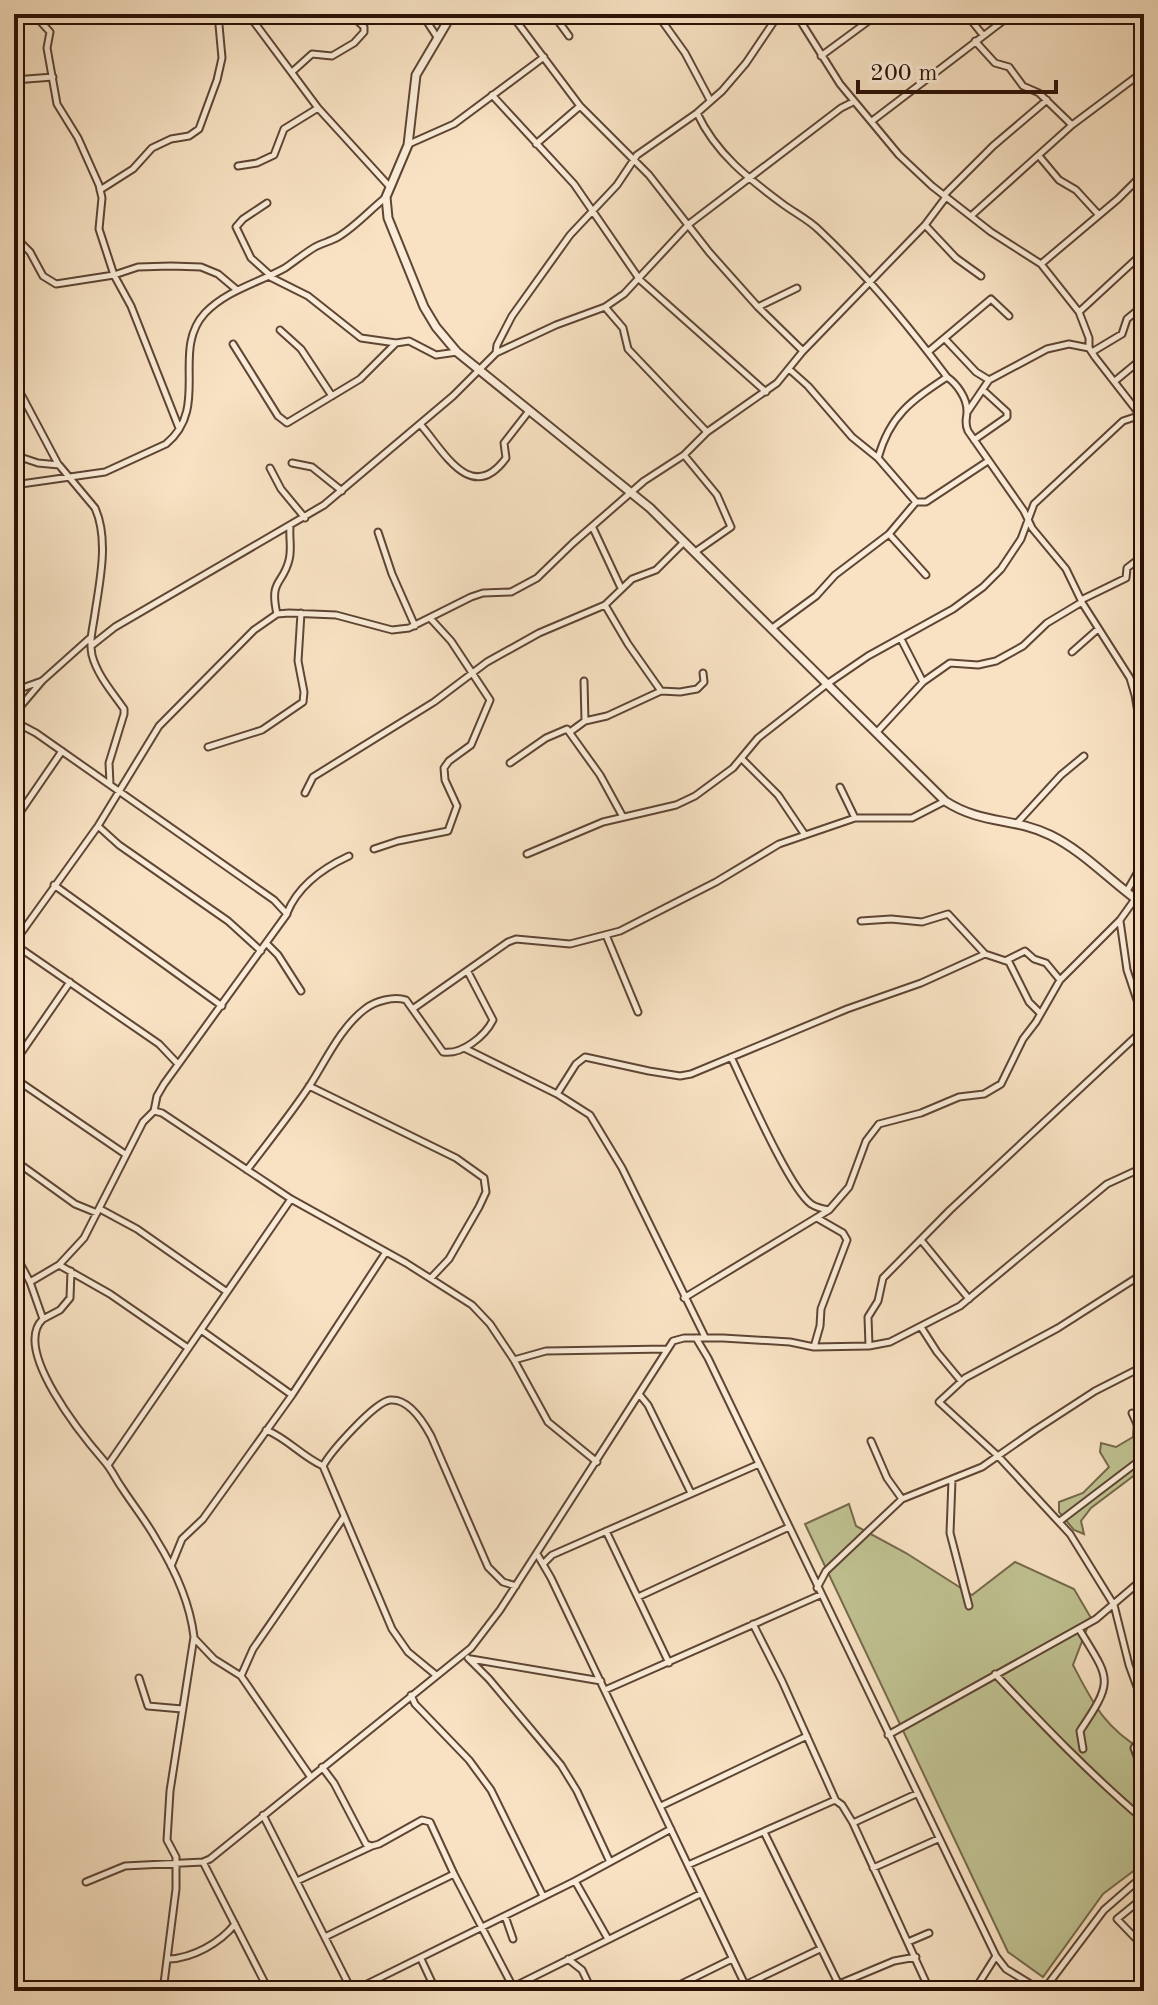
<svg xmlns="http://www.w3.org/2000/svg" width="1158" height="2005" font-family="'Old Standard TT',serif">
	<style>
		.green { fill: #c0c292; stroke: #766a4c; stroke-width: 2 }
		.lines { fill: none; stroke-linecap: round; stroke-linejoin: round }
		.minor-casing { stroke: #5e4534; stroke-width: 9 }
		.tertiary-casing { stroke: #5e4534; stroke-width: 11 }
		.minor { stroke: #faecd8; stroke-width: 5 }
		.tertiary { stroke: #faecd8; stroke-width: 7 }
	</style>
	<rect width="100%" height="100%" fill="#f8e2c3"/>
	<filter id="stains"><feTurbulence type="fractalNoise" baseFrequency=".0025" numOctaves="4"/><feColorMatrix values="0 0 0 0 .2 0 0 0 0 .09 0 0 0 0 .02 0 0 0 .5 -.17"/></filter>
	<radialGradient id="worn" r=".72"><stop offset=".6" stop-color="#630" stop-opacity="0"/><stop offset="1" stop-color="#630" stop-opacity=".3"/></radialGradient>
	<!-- green -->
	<path class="green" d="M1144 1412V1468L1091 1508 1081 1521 1084 1534 1074 1530 1059 1512V1502L1083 1493 1109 1467 1100 1452 1101 1443 1116 1447 1133 1437 1134 1418Z
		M849 1504 856 1526 906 1553 972 1595 1015 1562 1074 1589 1091 1618 1073 1665C1094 1705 1104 1727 1144 1751V1863L1103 1894 1043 1977 1008 1952 805 1524Z"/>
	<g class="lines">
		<!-- minor casing -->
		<g class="minor-casing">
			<path id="minor" d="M24 14 40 21 50 32 47 48 57 104 78 138 99 185 102 198 99 229 114 275 131 306 179 428
				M248 14 318 108 390 187
				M422 14 437 37
				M511 14 580 106 649 175 709 252 758 307 803 351
				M553 14 569 36
				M657 14 685 53 710 100
				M796 14 840 84 899 155 932 186 991 232 1041 264 1079 312 1089 338V348L1095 357 1144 420
				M966 14 983 35
				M1132 14 1144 28
				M975 41 995 63 1009 67 1023 86 1039 93 1072 125
				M821 56 878 14
				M292 72 312 54 332 56 354 43 364 32V27L350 14
				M14 80 53 77
				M492 95 574 184 640 280 766 392
				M697 113C716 154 749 179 784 205 795 213 809 220 819 230 866 274 908 325 947 377 957 384 967 398 967 411 967 420 964 422 968 431L1024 511 1032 528 1066 569 1081 600 1122 580 1126 578 1127 568 1144 555
				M872 121 1012 14
				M409 144 454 124 544 57
				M536 144 580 106
				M1039 156 1059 180 1076 190 1098 214
				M238 166 257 163 274 155 284 129 318 108
				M100 190 133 169 152 148 171 139 189 136 199 129 217 80 222 58 218 14
				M944 195 993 146 1047 100
				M267 203 243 219 236 227 251 258 270 275
				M971 216 1072 125 1144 71
				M925 225 956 258 981 276
				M14 236 30 252 43 276 56 284 114 275 138 267 171 266 201 267 218 274 237 290
				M1041 264 1118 199 1144 173
				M268 276 308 296 361 338 396 343 409 341 436 355 457 352
				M605 307 623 328 628 349 707 432
				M758 307 797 288
				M1079 312 1144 252
				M280 330 301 349 332 396
				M945 339 976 372 989 380
				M233 344 278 416 287 423 360 379 396 343
				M928 352 991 299 1009 316
				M1092 352 1122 334 1127 319 1144 305
				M496 353 497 345 512 316 570 235 617 185 637 155 697 113 722 91 746 63 779 14
				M789 369 808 386 852 437 878 458
				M947 377C911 401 890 415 878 458L916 502H926L988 461
				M14 381 58 464
				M1115 381 1144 357
				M968 411 989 380 1047 349 1069 344 1089 348
				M420 424C443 450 471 506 506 458L504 443 529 411
				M974 440 1007 417V412L983 390
				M14 455 38 463 59 465 95 508C109 539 100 580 95 613 93 628 89 640 92 655 97 675 113 693 124 709V714L109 763 110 784
				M684 455 717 495 731 527 695 552
				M292 463 312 467 342 491
				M270 468 281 489 305 518
				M14 485 105 472 166 444C211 407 170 351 205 313 227 290 258 283 285 268 295 261 305 253 315 247 323 243 331 241 338 237 355 227 370 210 385 198
				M593 528 621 588
				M378 532 392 574 415 626
				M889 534 916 502
				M1081 601 1130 678 1135 695 1144 747
				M605 605 628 644 661 691
				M277 614C269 579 283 585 289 560 292 549 289 538 290 528
				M771 629 816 596 835 575 889 534 926 575
				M901 639 923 682
				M91 646 115 627 324 505 453 396 496 353 556 325 605 307 624 294 689 224 841 108 853 102
				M1072 652 1098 629
				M584 681 585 721
				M14 691 42 681 90 638
				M14 714 42 681
				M14 726 19 724 36 733 274 900 287 914 164 1084 157 1096 154 1111
				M570 732 585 721 607 716 661 691 680 692 697 689 704 682 703 673
				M876 733 923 682 950 663 978 665 996 661 1023 646 1047 623 1082 602
				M208 747 262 730 303 702 304 692 298 661 301 613
				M742 759 778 795 805 835
				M510 763 546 738 567 729 600 775 623 817
				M840 787 855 818
				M305 793 313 777 434 702 487 662 539 633 605 605 632 579 656 570 684 542
				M14 821 62 751
				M1017 823 1061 775 1084 756
				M98 826 119 845 228 921 261 951
				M374 849 398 841 448 831 457 806 445 780 444 768 449 761 471 745 490 700 451 641 430 618
				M527 854 603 822 676 805 695 796 733 768 758 738 827 684 868 656 953 609 983 587 1001 569 1021 539 1034 504 1123 421 1144 414
				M54 885 222 1006
				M1127 891 1144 861
				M287 913C298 886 323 868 349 856
				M861 921 891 919 922 922 948 914 985 954 1009 962 1029 1002 1040 1013
				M1120 921 1127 970 1144 1021
				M606 935 638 1012
				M14 943 98 826 159 726 254 630 277 614 289 613 336 615 392 630 409 628 471 597 483 593 511 592 537 578 573 543 644 481 684 455 707 432 777 383 803 351 925 225 946 197
				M14 944 159 1044 178 1064
				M267 944 278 955 301 991
				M1007 960 1025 951 1034 959 1046 963 1060 980
				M414 1008 508 942 516 939 570 944 620 931 716 882 779 844 855 818H912L945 801
				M464 1048 557 1094 590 1115 622 1168 705 1337
				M731 1057C745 1086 789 1188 811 1204 817 1208 823 1209 829 1210
				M14 1063 70 982
				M14 1078 125 1154
				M309 1086 456 1158 484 1178 486 1192 479 1207 449 1259 431 1278
				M557 1094 576 1064 585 1057 649 1071 680 1076 691 1074 847 1009 921 983 985 954
				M14 1160 75 1204 97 1213
				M247 1170C268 1142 291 1114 310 1085 326 1060 341 1027 365 1009 375 1001 394 996 406 1000L443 1052C462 1055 485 1036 493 1020L468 972
				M100 1209 137 1229 227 1292
				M921 1240 969 1299
				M14 1252 30 1282 43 1319C11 1349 84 1438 105 1462 112 1470 116 1480 122 1488 133 1505 146 1521 156 1539 174 1568 190 1603 194 1637L170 1791 167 1840 176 1857V1889L163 1991
				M59 1265 110 1294 188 1348
				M1144 1273 1058 1328 965 1378 939 1402 998 1456 1070 1534 1114 1605 1129 1665 1144 1706
				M30 1282 59 1265 84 1238 143 1122 154 1111 162 1113 291 1199 406 1263 472 1305 490 1324 514 1360 548 1422 597 1462
				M684 1298 829 1210 849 1187 866 1141 879 1124 921 1113 959 1097 984 1094 1001 1084 1023 1039 1036 1022 1060 980 1120 920 1135 899
				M43 1319 60 1310 70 1298 71 1271
				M921 1327 937 1352 961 1381
				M201 1330 292 1395
				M696 1338 708 1358 996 1956 1006 1969 1042 1991
				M869 1346 868 1317 878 1301 883 1278 950 1210 1144 1029
				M814 1347 820 1326 821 1309 847 1240 843 1233 817 1218
				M514 1360 546 1351 667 1349
				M639 1394 648 1405 691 1493
				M1132 1413 1144 1440
				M266 1430C287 1438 301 1456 323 1466L392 1629 408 1652 436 1675
				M871 1441 887 1478 902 1499
				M108 1465 291 1199
				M323 1466C331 1451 375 1402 390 1400 409 1398 424 1423 431 1436L488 1567 503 1582 516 1586
				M952 1480 950 1533 969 1606
				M1060 1521 1144 1457
				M606 1531 669 1663
				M537 1554 551 1578 748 1991
				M544 1563 552 1555 759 1464
				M171 1566 182 1539 203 1519 292 1395 386 1252
				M817 1588 826 1571 902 1499 982 1467 1035 1430 1095 1391 1144 1366
				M638 1597 789 1527
				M753 1624 782 1681 836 1801
				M1079 1629C1110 1680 1115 1679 1080 1731L1083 1749
				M194 1638 214 1659 241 1676
				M468 1658 489 1679 561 1765 577 1791 610 1862
				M471 1659 601 1681
				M995 1674C1043 1725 1091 1775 1144 1820
				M139 1678 148 1706 182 1709
				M605 1690 820 1595
				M411 1695 415 1704 469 1760 491 1790 543 1896
				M888 1735 1096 1619 1144 1578
				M1144 1763 1138 1759 1134 1748 1144 1733
				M322 1767 334 1783 366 1844 372 1846 379 1844 422 1820 430 1822 454 1874 515 1991
				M310 1776 241 1676 253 1649 344 1517
				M661 1806 807 1736
				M263 1815 352 1991
				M853 1823 916 1794
				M764 1832 842 1991
				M203 1862 269 1991
				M688 1865 835 1800 842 1805 853 1823 930 1991
				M873 1868 938 1839
				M297 1881 372 1846
				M575 1881 608 1939
				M86 1882 125 1866 203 1862 210 1859 471 1648 500 1610 673 1341 684 1338H723L790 1342 814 1347 869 1346 890 1342 960 1306 1107 1184 1144 1167
				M1144 1897 1117 1919 1144 1947
				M505 1916 513 1939
				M325 1937 454 1874
				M908 1942 929 1933
				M169 1959C193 1958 220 1943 235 1924
				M421 1959 436 1991
				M568 1959 582 1970 592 1991
				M839 1984 894 1961 916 1957
				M745 1985 820 1949
				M513 1987 700 1894
				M353 1991 575 1881 671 1829
				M667 1991 732 1959
				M974 1991 996 1956
				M1043 1991 1104 1910 1144 1875"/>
		</g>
		<!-- tertiary casing -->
		<g class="tertiary-casing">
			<path id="tertiary" d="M452 14 416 75 408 145 386 197 388 218 424 307 436 327 457 352 650 508 945 801C982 825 1013 817 1050 835 1085 852 1112 883 1144 905"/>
		</g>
		<!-- minor -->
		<use href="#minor" class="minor"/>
		<!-- tertiary -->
		<use href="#tertiary" class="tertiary"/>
	</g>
	<!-- margin -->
	<rect width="1158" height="2005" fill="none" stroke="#f8e2c3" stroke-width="48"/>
	<rect x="16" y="16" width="1126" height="1973" fill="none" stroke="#2b1105" stroke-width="4"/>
	<rect x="24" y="24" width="1110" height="1957" fill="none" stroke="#2b1105" stroke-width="2"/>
	<!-- scale -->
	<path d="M858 80v12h198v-12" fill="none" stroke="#2b1105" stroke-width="4"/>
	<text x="870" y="80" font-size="24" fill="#2b1105" stroke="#faecd8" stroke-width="6" paint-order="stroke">200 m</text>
	<rect width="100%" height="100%" filter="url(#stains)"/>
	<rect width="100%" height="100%" fill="url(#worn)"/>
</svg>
